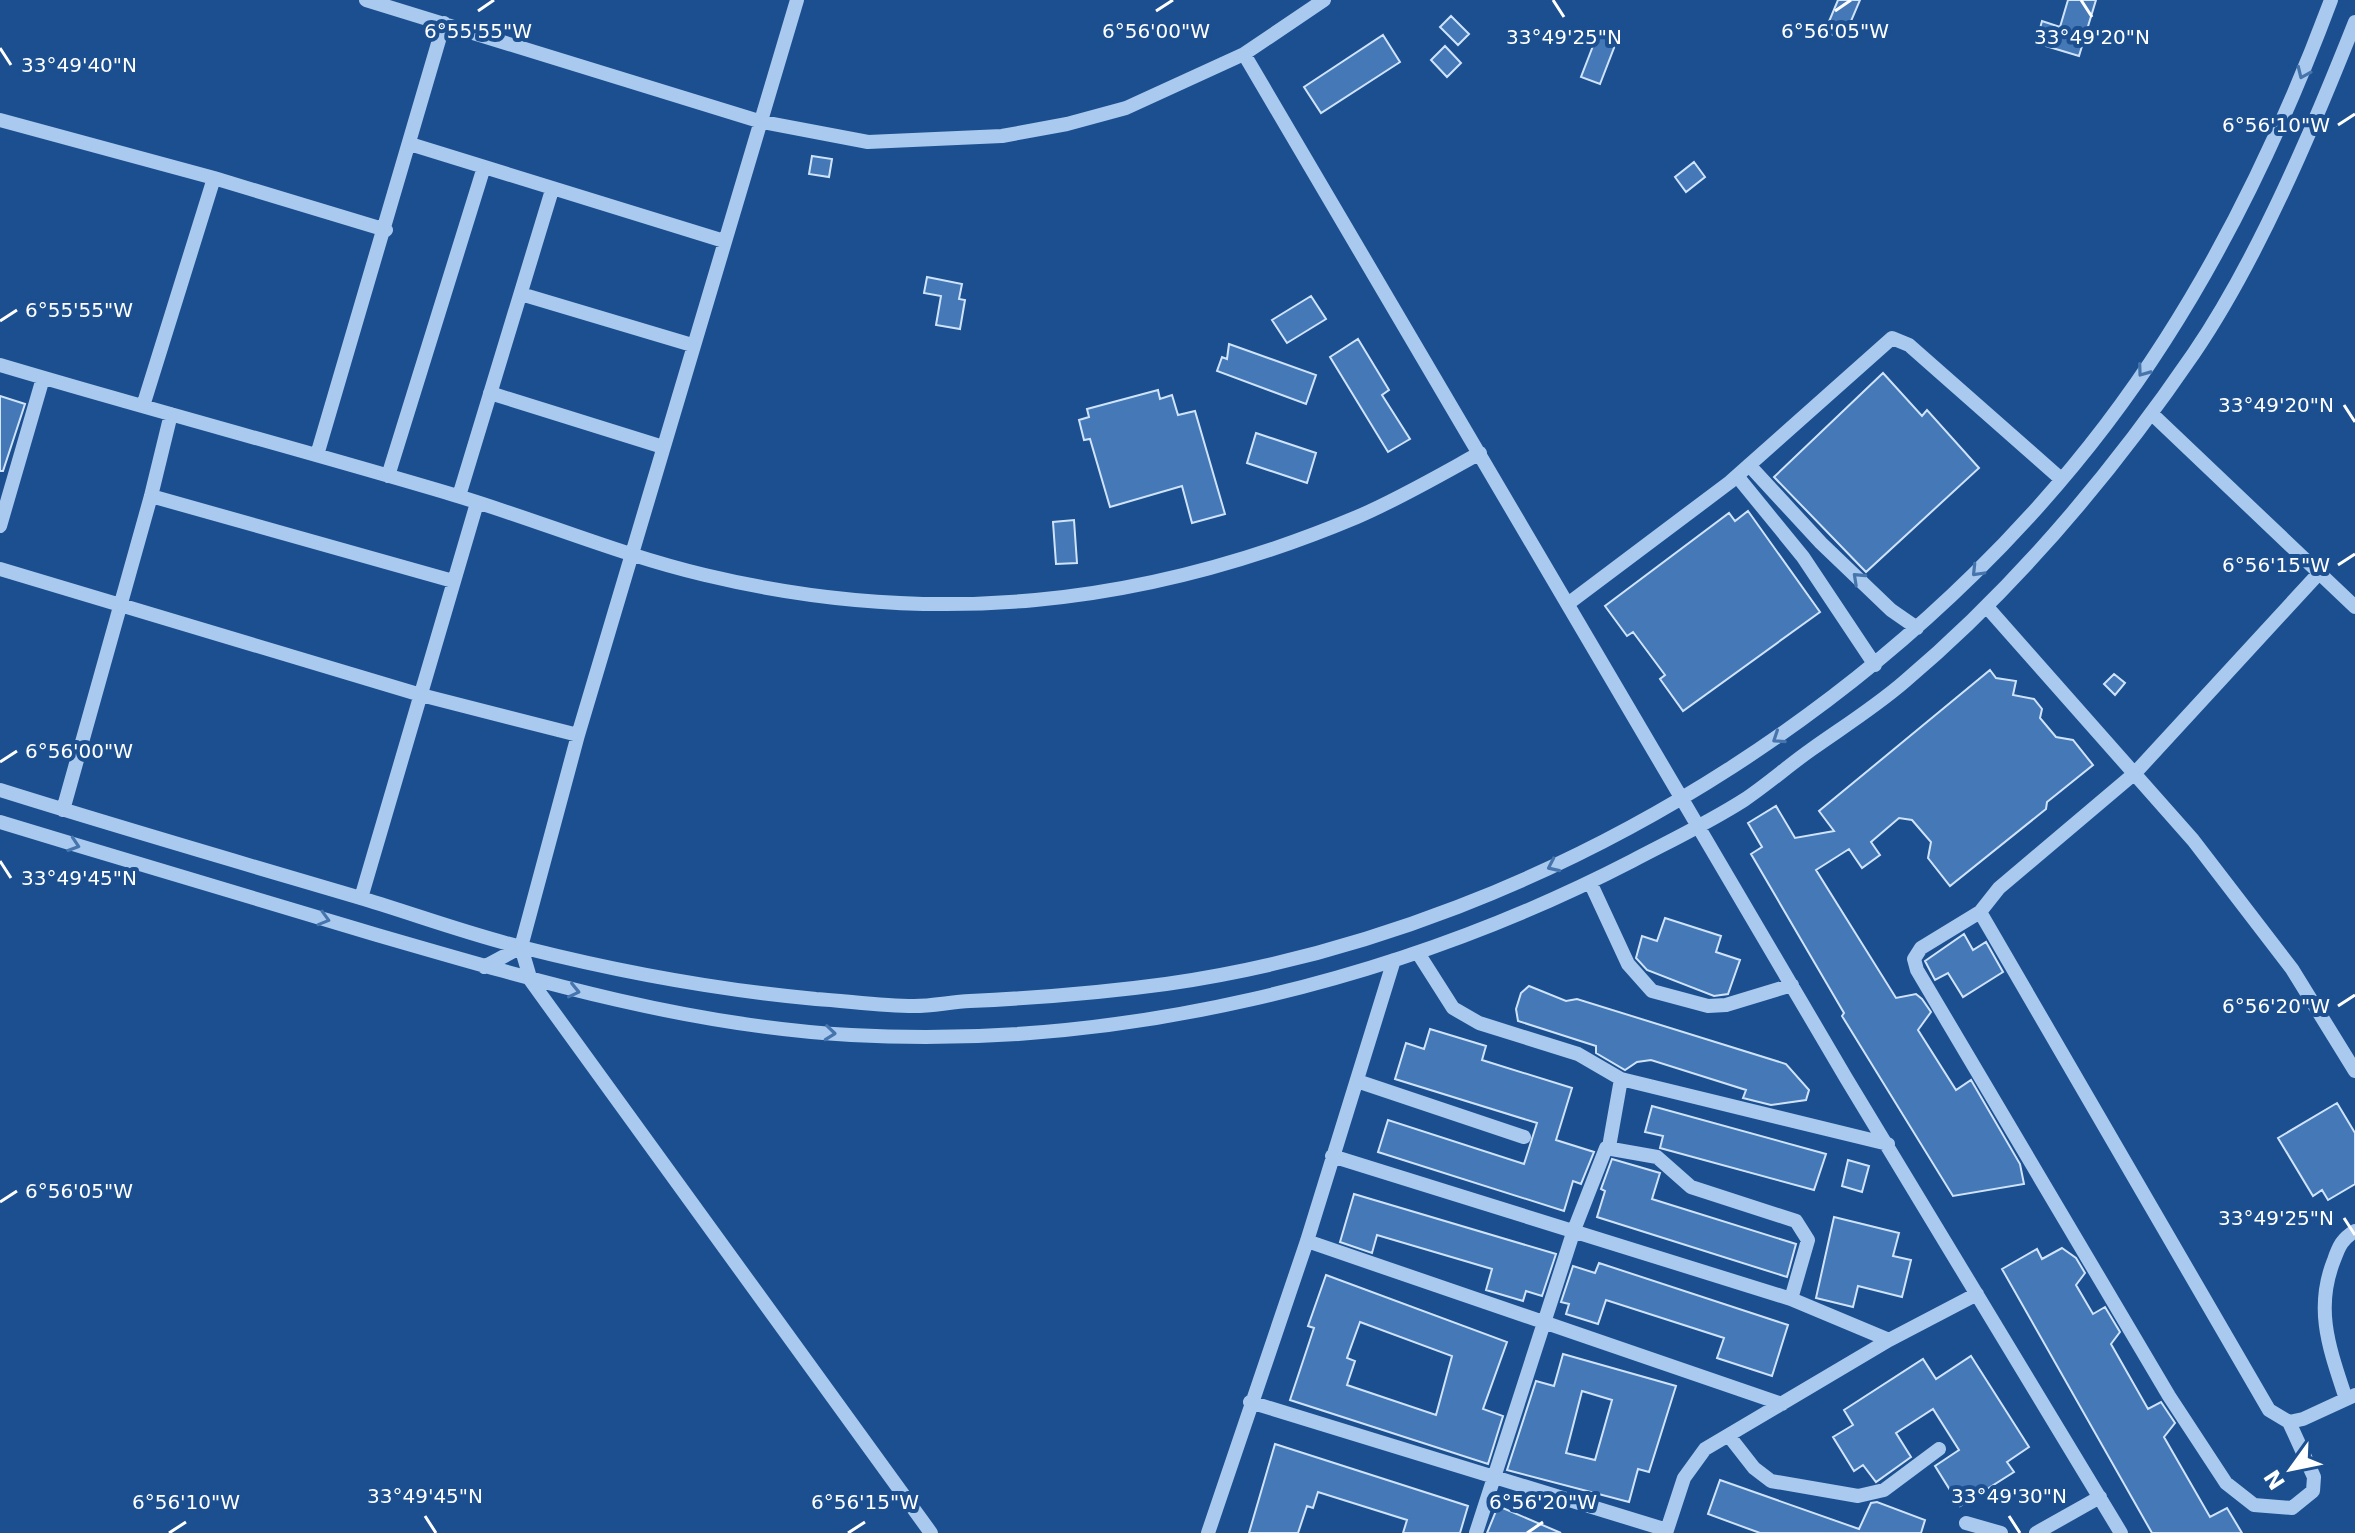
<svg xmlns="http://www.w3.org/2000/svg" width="2355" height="1533" font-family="'DejaVu Sans',sans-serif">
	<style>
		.building { fill: #4478b7; stroke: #cfe3fa; stroke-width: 2; fill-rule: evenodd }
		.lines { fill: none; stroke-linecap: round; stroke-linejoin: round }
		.minor { stroke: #a9c9ee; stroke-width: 14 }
		.oneway { stroke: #4674ac }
		.ticks { fill: none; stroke: #fff; stroke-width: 3 }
		.ticks-label { font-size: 20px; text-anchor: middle; fill: #fff; stroke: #1b4f8f; stroke-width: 8; stroke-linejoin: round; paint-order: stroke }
	</style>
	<rect width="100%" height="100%" fill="#1b4f8f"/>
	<!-- building -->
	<path class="building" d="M1838 0H1860L1843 40 1825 31Z
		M2068 0H2096L2079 56 2036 43 2042 21 2060 27Z
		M1451 16 1469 34 1458 45 1440 27Z
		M1598 33 1617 40 1600 84 1581 77Z
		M1383 35 1400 62 1321 113 1304 87Z
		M1445 46 1461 63 1447 77 1431 60Z
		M812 156 832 159 829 177 809 174Z
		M1694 162 1705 177 1686 192 1675 177Z
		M927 277 962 284 959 299 965 300 960 329 936 325 941 296 924 293Z
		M1311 296 1326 319 1287 343 1272 320Z
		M1358 339 1389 390 1382 395 1410 439 1388 452 1330 357Z
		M1229 344 1316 375 1306 404 1217 371 1222 357 1227 359Z
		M1883 373 1922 416 1927 410 1979 468 1866 572 1774 477Z
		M1158 390 1160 399 1172 395 1178 415 1195 411 1225 514 1192 523 1182 486 1110 507 1090 439 1084 440 1079 420 1089 417 1087 409Z
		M0 396 25 404 3 471H0Z
		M1256 433 1316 453 1307 483 1247 463Z
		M1748 511 1820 612 1683 711 1660 679 1665 675 1633 632 1627 636 1605 606 1729 513 1735 521Z
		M1074 520 1077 563 1056 564 1053 522Z
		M1990 670 1996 678 2016 681 2013 695 2034 699 2042 709 2040 718 2056 737 2073 740 2093 765 2047 802 2046 809 1950 886 1928 858 1931 842 1912 820 1899 818 1871 842 1880 855 1862 868 1849 849 1816 870 1896 998 1916 994 1922 999 1931 1012 1918 1030 1956 1090 1971 1080 2020 1164 2024 1184 1953 1196 1842 1016 1844 1013 1751 854 1762 847 1748 823 1776 806 1795 838 1834 831 1819 811Z
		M2114 674 2125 683 2115 695 2104 684Z
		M1665 918 1721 936 1716 952 1740 960 1728 994 1714 996 1647 970 1636 958 1642 936 1657 941Z
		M1964 934 1973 950 1986 942 2003 972 1963 997 1948 973 1935 980 1925 961Z
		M1529 986 1566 1001 1577 999 1786 1064 1809 1090 1806 1100 1771 1105 1743 1098 1746 1090 1651 1060 1637 1062 1625 1070 1596 1053V1046L1518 1021 1516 1009 1521 993Z
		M1430 1029 1486 1046 1482 1060 1572 1088 1556 1140 1594 1152 1581 1184 1573 1181 1564 1211 1378 1152 1388 1120 1524 1164 1537 1123 1395 1079 1406 1043 1424 1049Z
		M2337 1103 2355 1133V1184L2328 1200 2322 1190 2313 1196 2278 1138Z
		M1652 1106 1826 1154 1814 1190 1660 1148 1663 1136 1645 1132Z
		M1612 1159 1660 1173 1652 1199 1796 1244 1787 1277 1597 1217 1605 1191 1601 1189Z
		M1848 1160 1869 1166 1862 1192 1842 1186Z
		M1354 1194 1556 1254 1542 1296 1526 1291 1523 1301 1486 1290 1492 1269 1377 1235 1372 1253 1340 1242Z
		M1834 1217 1899 1233 1893 1256 1911 1260 1902 1297 1858 1286 1853 1307 1816 1298Z
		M2062 1248 2076 1258 2085 1273 2076 1285 2093 1314 2105 1307 2120 1332 2111 1344 2148 1409 2161 1402 2175 1423 2164 1437 2210 1517 2227 1508 2242 1533H2152L2002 1269 2037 1249 2042 1259Z
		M1599 1263 1788 1325 1772 1376 1717 1358 1724 1338 1606 1300 1598 1324 1566 1314 1569 1304 1561 1302 1573 1266 1595 1273Z
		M1326 1275 1507 1342 1483 1409 1503 1416 1488 1464 1290 1400 1314 1328 1308 1326ZM1360 1322 1452 1356 1436 1415 1347 1385 1355 1361 1347 1358Z
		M1563 1354 1676 1386 1649 1472 1638 1469 1629 1502 1507 1470 1536 1381 1554 1386ZM1582 1391 1612 1400 1595 1460 1566 1453Z
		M1971 1356 2029 1447 2007 1462 2014 1472 1960 1506 1935 1466 1959 1450 1933 1409 1896 1433 1911 1457 1876 1482 1863 1465 1854 1471 1833 1437 1853 1425 1844 1410 1923 1359 1936 1379Z
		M1275 1444 1468 1506 1460 1533H1403L1407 1520 1318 1492 1313 1508 1307 1506 1298 1533H1249Z
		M1720 1480 1859 1529 1871 1503 1877 1502 1925 1520 1921 1533H1760L1708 1514Z
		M1498 1506 1561 1533H1487Z"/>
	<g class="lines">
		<!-- minor -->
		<path class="minor" d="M366 0 762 122 868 142 1002 136 1067 124 1126 108 1244 54 1324 0
			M797 0 578 735 521 947 531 981 931 1533
			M1244 54 1846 1078 2121 1533
			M0 120 214 178 386 230
			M410 144 724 241
			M521 294 692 345
			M0 365C151 410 303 450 454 495 538 520 620 555 705 575 931 629 1143 607 1357 517 1399 499 1440 475 1480 453
			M490 393 663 447
			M143 406 214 178
			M2151 413 2355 607
			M317 455 444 23
			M1749 465 1821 543 1891 610 1917 628
			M388 476 484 167
			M1737 476 1803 557 1875 665
			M151 496 453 581
			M459 496 552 190
			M0 526 43 378
			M0 569 421 695 578 735
			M2320 572 2135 773 1999 888 1980 912 2269 1410 2289 1422 2303 1419 2355 1395
			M1569 603 1730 482 1892 338 1909 345 2061 479
			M1987 607 2193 840 2292 969 2355 1071
			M0 790C121 828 242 863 364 899 417 915 471 935 525 948 620 972 718 990 816 999 848 1001 881 1006 914 1006 932 1006 951 1002 970 1001 1035 998 1100 993 1166 984 1559 928 1951 675 2165 340 2233 234 2287 118 2331 0
			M63 810 151 496 171 414
			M0 822C122 859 244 895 367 932 526 978 685 1026 851 1035 1116 1050 1398 982 1632 861 1670 841 1708 823 1744 800 1768 784 1789 765 1812 749 1843 727 1875 707 1904 682 2015 588 2112 473 2194 353 2258 259 2313 128 2355 22
			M1590 882 1628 964 1652 991 1708 1006 1726 1005 1792 985
			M361 898 477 503
			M1980 912 1921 948 1914 959 1917 970 2169 1396 2226 1483 2254 1505 2292 1508 2313 1491 2314 1477 2289 1422
			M1418 953 1453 1008 1479 1023 1578 1054 1621 1079 1888 1144
			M484 967 521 947
			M1357 1081 1524 1137
			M1609 1147 1621 1079
			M1332 1156 1791 1299 1889 1340
			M1307 1241 1782 1404
			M2346 1399C2330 1350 2314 1310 2334 1260 2339 1246 2342 1239 2355 1231
			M1250 1402 1667 1530
			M1729 1436 1754 1468 1771 1481 1858 1496 1884 1490 1939 1449
			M1966 1523 2001 1533
			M1208 1533 1307 1241 1394 960
			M1476 1533 1574 1230 1606 1148 1657 1157 1691 1187 1796 1221 1808 1240 1791 1299
			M1666 1533 1684 1478 1705 1449 1889 1340 1977 1294
			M2036 1533 2100 1497"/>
	</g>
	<!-- one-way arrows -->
	<defs><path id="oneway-chevron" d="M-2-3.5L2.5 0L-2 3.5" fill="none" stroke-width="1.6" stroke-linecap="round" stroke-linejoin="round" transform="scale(2)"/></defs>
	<g class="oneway">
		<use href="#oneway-chevron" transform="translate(2303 73) rotate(114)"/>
		<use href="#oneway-chevron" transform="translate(2143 371) rotate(126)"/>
		<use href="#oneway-chevron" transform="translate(1977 571) rotate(134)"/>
		<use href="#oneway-chevron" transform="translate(1858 578) rotate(-137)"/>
		<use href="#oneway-chevron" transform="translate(1778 738) rotate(146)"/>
		<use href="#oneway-chevron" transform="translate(74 845) rotate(18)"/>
		<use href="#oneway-chevron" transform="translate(1553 866) rotate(155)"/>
		<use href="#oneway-chevron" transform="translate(324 919) rotate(16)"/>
		<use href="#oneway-chevron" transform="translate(574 991) rotate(13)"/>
		<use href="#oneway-chevron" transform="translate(830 1033) rotate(6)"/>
	</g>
	<!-- ticks -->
	<path class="ticks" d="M1553 0 1564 17M2081 0 2092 17M478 11 494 0M1156 11 1173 0M1835 11 1851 0M0 48 11 65M2338 125 2355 114M0 321 17 310M2344 405 2355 422M2338 565 2355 554M0 762 17 751M0 861 11 878M2338 1006 2355 995M0 1202 17 1191M2344 1218 2355 1235M425 1516 436 1533M2009 1516 2020 1533M169 1533 186 1522M848 1533 865 1522M1527 1533 1543 1522"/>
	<g class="ticks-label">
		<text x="478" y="38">6°55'55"W</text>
		<text x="1156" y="38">6°56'00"W</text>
		<text x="1835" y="38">6°56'05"W</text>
		<text x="1564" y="44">33°49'25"N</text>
		<text x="2092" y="44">33°49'20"N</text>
		<text x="79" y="72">33°49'40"N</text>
		<text x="2276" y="132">6°56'10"W</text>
		<text x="79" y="317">6°55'55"W</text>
		<text x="2276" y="412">33°49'20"N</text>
		<text x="2276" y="572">6°56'15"W</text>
		<text x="79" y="758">6°56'00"W</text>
		<text x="79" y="885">33°49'45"N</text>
		<text x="2276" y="1013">6°56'20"W</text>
		<text x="79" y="1198">6°56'05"W</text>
		<text x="2276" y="1225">33°49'25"N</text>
		<text x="425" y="1503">33°49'45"N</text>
		<text x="2009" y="1503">33°49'30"N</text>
		<text x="186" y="1509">6°56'10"W</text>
		<text x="865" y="1509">6°56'15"W</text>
		<text x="1543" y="1509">6°56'20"W</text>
	</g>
	<!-- north arrow -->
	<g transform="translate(2291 1469) rotate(237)" stroke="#1b4f8f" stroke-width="6" paint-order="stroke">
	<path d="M0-6L14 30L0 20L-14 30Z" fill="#ffffff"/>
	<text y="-12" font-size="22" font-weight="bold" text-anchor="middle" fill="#ffffff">N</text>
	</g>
</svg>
